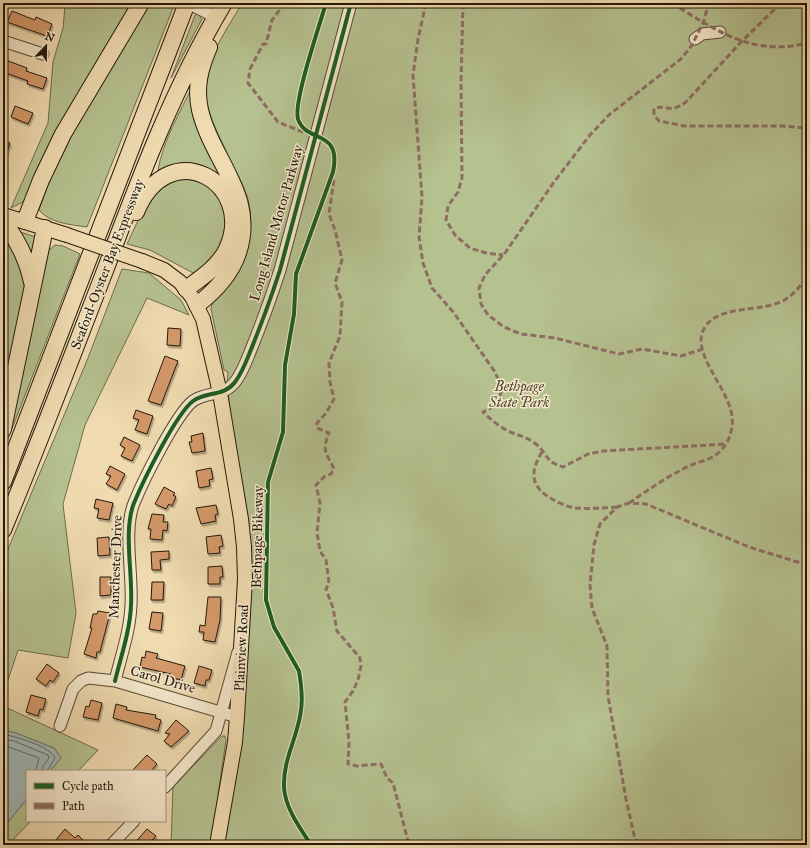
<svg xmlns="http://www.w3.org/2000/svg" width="810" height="848" font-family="'IM FELL Great Primer',serif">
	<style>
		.green { fill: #b5c18f; stroke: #6c6c4c }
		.water { fill: #a0b8b7; stroke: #6e7872 }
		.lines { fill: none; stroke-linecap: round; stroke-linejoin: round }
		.shore { stroke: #626860; stroke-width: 1 }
		.building { fill: #d5996b; stroke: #23180a; filter: url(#shadow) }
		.minor-casing { stroke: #564934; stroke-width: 13 }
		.major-casing { stroke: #23180a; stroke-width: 16 }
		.highway-casing { stroke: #23180a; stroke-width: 18 }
		.minor { stroke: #f5e8cc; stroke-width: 11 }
		.major { stroke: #f0dbb0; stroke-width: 14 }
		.highway { stroke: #f0dbb0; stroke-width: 16 }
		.major-bridge-casing { stroke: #23180a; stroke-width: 16; stroke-linecap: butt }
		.major-bridge { stroke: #f0dbb0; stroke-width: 14 }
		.quiet { stroke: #8d6e63; stroke-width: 3; stroke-dasharray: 6 3; stroke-linecap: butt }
		.cycleway-casing { stroke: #f5e8cc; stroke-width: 6 }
		.cycleway { stroke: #1b5e20; stroke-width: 4 }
		.labels { text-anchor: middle; stroke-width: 3; stroke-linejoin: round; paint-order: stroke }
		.street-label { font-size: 14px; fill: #23180a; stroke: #f5e8cc }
		.park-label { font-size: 14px; font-style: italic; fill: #4f4b32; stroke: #f5e8cc }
	</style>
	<defs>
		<filter id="shadow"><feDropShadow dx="1.5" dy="2.5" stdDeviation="0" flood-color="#0004"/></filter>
	</defs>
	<rect width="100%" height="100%" fill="#f0dbb0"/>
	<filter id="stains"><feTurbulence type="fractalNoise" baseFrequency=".005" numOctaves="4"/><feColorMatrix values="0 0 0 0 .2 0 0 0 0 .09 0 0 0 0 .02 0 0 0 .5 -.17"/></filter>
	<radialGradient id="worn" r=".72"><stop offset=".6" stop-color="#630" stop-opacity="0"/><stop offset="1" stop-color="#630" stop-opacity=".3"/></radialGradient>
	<!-- green -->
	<path class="green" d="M60 3H133L31 191 23 202 11 208 48 123 53 62 63 28 65 6Z
		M149 3H175L87 227C72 225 49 223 39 210L54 169 82 115Z
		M242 3H807V845H171L173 787 222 736H225L226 740 218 795 229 779 248 564 227 383 228 372 224 370 211 309C212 297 226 291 232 281 246 261 253 235 250 211 249 193 238 176 230 160 222 141 211 122 206 101 198 68 227 30 242 3Z
		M198 14 202 19 171 78 195 15Z
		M193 85 221 171 216 175 158 170C163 141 180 112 193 85Z
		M177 178 200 181 219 194 228 213 223 242 212 260 195 274 150 250 127 244 142 212 157 192Z
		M17 231 36 237 33 267Z
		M3 232C8 237 16 244 19 250 34 295 13 348 3 393Z
		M55 245 63 246 80 254 6 444 9 420 47 252Z
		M122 269 149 273 181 300 189 315 147 298 85 425 63 504 76 613 68 658 18 650 3 695V561L88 358Z
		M3 706 98 750 78 771H50L61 758 54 748 16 733 3 730Z
		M27 799V821H31L8 845H3V828Z"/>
	<!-- water -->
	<path class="water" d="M3 730 16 733 54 748 61 758 50 771H27V799L3 828Z"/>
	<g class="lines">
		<!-- shore -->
		<path class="shore" d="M3 734C16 737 50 746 55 758L47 771
			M3 739 14 741 48 755 49 758 43 766 42 771
			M3 745 39 758 36 771"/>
	</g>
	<!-- building -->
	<path class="building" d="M12 11 35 20 36 17 52 24 47 36 7 22Z
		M3 59 27 68 26 71 47 78 43 89 27 84 28 81 3 72Z
		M15 106 33 113 28 124 11 117Z
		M3 140 10 143 4 160H3Z
		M168 328 181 329 180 346 167 345Z
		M165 356 178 361 161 405 148 401Z
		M136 410 153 416 147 434 135 430 139 420 133 418Z
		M203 433 205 451 192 453 189 442H192L191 436Z
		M124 437 140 445 132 461 121 456 125 448 120 445Z
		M110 466 125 474 117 490 106 484 111 476 106 474Z
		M211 468 213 479 209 480 210 486 199 488 196 471Z
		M164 487 175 493 173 495 176 497 172 506 169 504 166 509 155 504Z
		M96 499 113 503 109 520 97 518 99 509 94 508Z
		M216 505 218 514 215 515 216 521 201 524 196 508Z
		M152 514 164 515 163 522H168L167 531 163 530 162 540 150 539 151 529H148Z
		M221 535 223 546 219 547 220 553 208 554 206 537Z
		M109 537 110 555 98 556 97 538Z
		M169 551V559L160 560 161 570H152L151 552Z
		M222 566 223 577H220V584H208V567Z
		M100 577H111V595L100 596Z
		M152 582H164L163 600H151Z
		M208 597H221L220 620 215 642 203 640 204 632H199L200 625 205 626Z
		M98 611 110 613 100 652H97L96 658 84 654 92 628H90L93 614H97Z
		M152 612 163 613 161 631 149 629Z
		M146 651 158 654 156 658 185 666 181 680 170 677 171 674 140 667 142 657 145 658Z
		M47 664 59 673 53 682 50 680 46 686 36 679Z
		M199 666 212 670 209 680H206L205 686 194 683Z
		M31 695 46 699 43 710 40 709 38 716 26 712Z
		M91 700 102 703 98 720 83 717 86 706 89 707Z
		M116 704 127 707 126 710 156 715 155 718 161 720 158 731 113 718Z
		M176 720 189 731 171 747 164 741 170 734 165 733Z
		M147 755 157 764 151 771H132Z
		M65 829 75 838 78 835 88 845H68L70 843 68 842 65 845H59L55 841Z
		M147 829 156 836 148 845H133Z"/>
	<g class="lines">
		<!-- minor casing -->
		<g class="minor-casing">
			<path id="minor" d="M187 3 216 17
				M695 39 702 34 720 32
				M3 41 43 54
				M115 681C121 656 130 631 131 605 133 574 123 530 134 503 143 481 176 414 193 401 206 391 224 397 235 382 242 373 246 362 250 352 261 325 271 298 280 270L351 3
				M60 726 73 689 81 681 88 678 115 681 237 717
				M165 787 216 731 238 652
				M111 845 134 821"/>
		</g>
		<!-- major casing -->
		<g class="major-casing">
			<path id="major" d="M3 215 67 235
				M142 261 164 270 180 282 192 297 203 319 220 393 241 519 244 547 245 579 237 717 235 742 217 845"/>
		</g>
		<!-- highway casing -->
		<g class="highway-casing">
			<path id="highway" d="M136 212C169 132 257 183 227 249 219 266 201 278 186 289
				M3 221C18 240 27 259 32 282
				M25 221 41 180 63 134 141 3
				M197 305C214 292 231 274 238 253 257 196 212 161 200 110 195 87 200 68 209 47
				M3 429 45 228
				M3 482 187 3
				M3 530C39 444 72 356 106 268 140 177 174 87 224 3"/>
		</g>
		<!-- minor -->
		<use href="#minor" class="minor"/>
		<!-- major -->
		<use href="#major" class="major"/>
		<!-- highway -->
		<use href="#highway" class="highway"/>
		<!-- major-bridge casing -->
		<g class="major-bridge-casing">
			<path id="major-bridge" d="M67 235 142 261"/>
		</g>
		<!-- major-bridge -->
		<use href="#major-bridge" class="major-bridge"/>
		<!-- quiet -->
		<path class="quiet" d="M285 3 272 20 266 44H263L250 69 248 83 278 122 305 133
			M426 3 418 39 413 75 422 197 419 237 423 263 432 288 454 313 495 372 502 389 497 405 483 412C491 420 500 427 510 432 520 436 527 437 536 444 548 454 545 462 563 467L588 454 603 451 726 444
			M463 3 461 83 462 178 458 192 448 206 446 220 455 235 470 248 486 253 503 255
			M672 3C715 30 753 57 807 43
			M781 3 741 42 686 102C668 115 666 103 654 109V115L659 121 685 126H782L807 128
			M334 180 329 214 335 230 342 260 335 283 342 302 340 336 329 363 330 382 334 399 326 413 317 423V428L329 433C321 452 327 453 334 469L331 474 325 476 316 485 320 503 317 533 320 551 326 560 329 583 326 589 333 608 337 631 360 658 361 666 358 680 353 691 345 702 349 742 348 764 357 766 381 764 387 778 393 783 409 845
			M703 349 681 356 642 349 619 354 555 338 521 334 504 327 488 315 481 304 479 288 485 275 505 253 554 182 590 135 610 114 681 59 692 45 703 23 709 3
			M542 452C529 473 531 487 552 499 559 503 568 507 576 508 589 509 603 508 617 507
			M629 503C648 490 668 476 689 466 700 461 713 460 721 450 728 444 731 434 732 426 737 393 687 355 705 327 719 304 765 313 786 299 795 293 801 285 807 277
			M638 845 634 835 626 799 608 696 607 646 592 608 590 585 594 545 600 524 617 507 629 503 646 504 749 547 807 565"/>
		<!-- cycleway casing -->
		<g class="cycleway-casing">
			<path id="cycleway" d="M115 681C121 656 130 631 131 605 133 574 123 530 134 503 143 481 176 414 193 401 206 391 224 397 235 382 242 373 246 362 250 352 261 325 271 298 280 270L351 3
				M311 845C300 828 285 808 284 787 283 758 298 737 301 710 303 697 301 683 299 671L274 627 266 600 268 482 283 432 285 365 294 314 296 274 333 172C342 128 306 144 298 119 293 102 320 24 326 3"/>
		</g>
		<!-- cycleway -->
		<use href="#cycleway" class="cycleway"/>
	</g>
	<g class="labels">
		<!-- street labels -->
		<g class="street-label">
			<text transform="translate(276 223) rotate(-74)" y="5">Long Island Motor Parkway</text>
			<text transform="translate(107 264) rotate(-69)" y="5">Seaford-Oyster Bay Expressway</text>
			<text transform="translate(257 537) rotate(-89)" y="5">Bethpage Bikeway</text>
			<text transform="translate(115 567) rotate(-88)" y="5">Manchester Drive</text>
			<text transform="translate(241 648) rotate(-87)" y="5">Plainview Road</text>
			<text transform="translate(163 679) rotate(16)" y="5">Carol Drive</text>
		</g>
		<!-- park labels -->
		<g class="park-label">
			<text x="519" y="391">Bethpage<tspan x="519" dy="16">State Park</tspan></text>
		</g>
	</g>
	<!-- margin -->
	<rect width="810" height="848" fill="none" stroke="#f0dbb0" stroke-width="16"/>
	<rect x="4" y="4" width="802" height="840" fill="none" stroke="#23180a" stroke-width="2"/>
	<rect x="8" y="8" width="794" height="832" fill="none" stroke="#23180a"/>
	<!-- legend -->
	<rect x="26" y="770" width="140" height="52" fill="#f5e8cc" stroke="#a1957e"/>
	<rect x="34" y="783" width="20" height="6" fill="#1b5e20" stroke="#a1957e"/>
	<text x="62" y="790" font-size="12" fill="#23180a">Cycle path</text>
	<rect x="34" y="803" width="20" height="6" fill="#8d6e63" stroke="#a1957e"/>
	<text x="62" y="810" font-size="12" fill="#23180a">Path</text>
	<!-- north arrow -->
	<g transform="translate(46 46) rotate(22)" stroke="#f5e8cc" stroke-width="3" paint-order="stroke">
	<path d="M0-3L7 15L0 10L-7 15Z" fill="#23180a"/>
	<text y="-6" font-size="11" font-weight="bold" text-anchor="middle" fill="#23180a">N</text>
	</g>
	<rect width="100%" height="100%" filter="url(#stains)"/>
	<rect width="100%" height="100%" fill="url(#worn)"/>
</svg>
